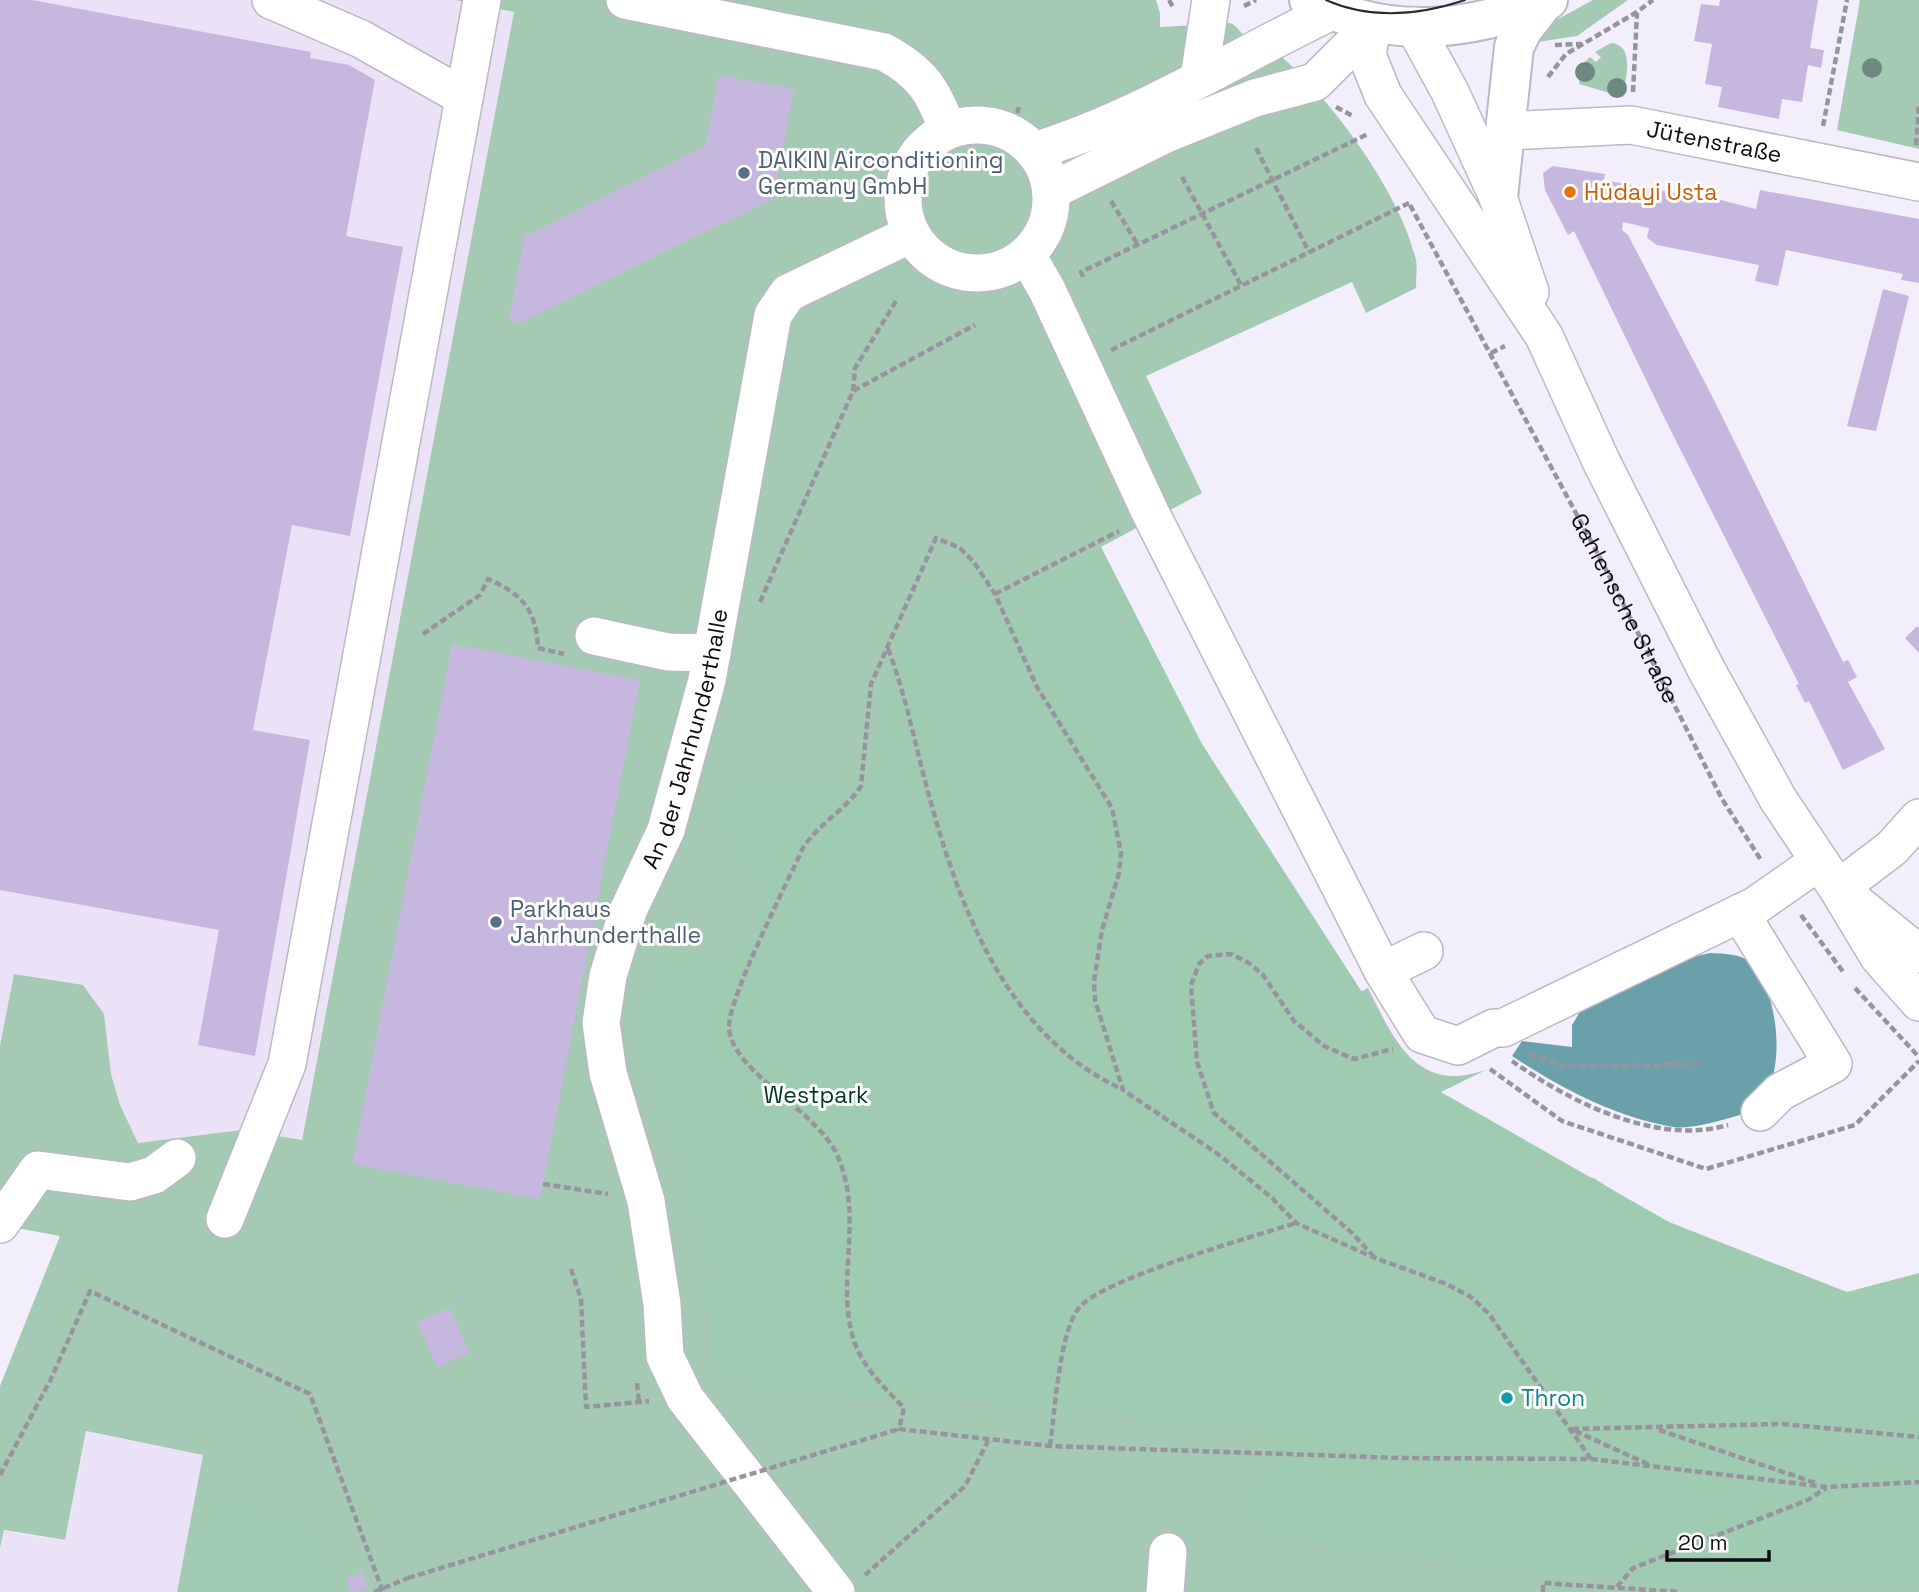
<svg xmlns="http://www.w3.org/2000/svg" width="1919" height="1592" font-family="'Space Grotesk',sans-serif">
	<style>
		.commercial { fill: #ebe2f7 }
		.green { fill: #a4cab3 }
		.forest { fill: #9fcbb1 }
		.water { fill: #6aa0a9 }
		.building { fill: #c6b7df }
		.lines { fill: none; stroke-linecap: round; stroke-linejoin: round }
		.minor-casing { stroke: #bcb8c5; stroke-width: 40 }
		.major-casing { stroke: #bcb8c5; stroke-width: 42 }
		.path { stroke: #98949e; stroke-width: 4.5; stroke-dasharray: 7 3.5; stroke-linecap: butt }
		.minor { stroke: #fff; stroke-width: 37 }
		.major { stroke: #fff; stroke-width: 38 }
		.tram { stroke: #2c2a30; stroke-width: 2 }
		.path-bridge { stroke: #98949e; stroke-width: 4.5; stroke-dasharray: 7 3.5; stroke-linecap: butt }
		.tree { fill: #6d8982 }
		.service-dot { fill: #5c6f8a; stroke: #fefefe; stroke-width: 2.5 }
		.food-dot { fill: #e8710a; stroke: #fefefe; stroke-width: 2.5 }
		.culture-dot { fill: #0f9aa8; stroke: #fefefe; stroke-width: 2.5 }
		.labels { text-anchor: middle; stroke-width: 6; stroke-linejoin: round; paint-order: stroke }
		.street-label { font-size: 23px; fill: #0e0c11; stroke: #fefefe }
		.service-label { font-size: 23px; fill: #4e5e75; stroke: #fefefe; text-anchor: start }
		.food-label { font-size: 23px; fill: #c56008; stroke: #fefefe; text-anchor: start }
		.park-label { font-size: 23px; fill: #00371f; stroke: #fefefe }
		.culture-label { font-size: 23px; fill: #0d838f; stroke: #fefefe; text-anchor: start }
	</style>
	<rect width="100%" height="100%" fill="#f3eefb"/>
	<!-- commercial -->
	<path class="commercial" d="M0 0H453L514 12 301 1141 241 1130 137 1143 120 1105 111 1074 104 1014 0 1046Z
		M87 1432 203 1455 177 1592H0V1550L4 1531 65 1541Z"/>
	<!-- green -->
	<path class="green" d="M455 0H1156L1160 13V27L1230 23C1238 26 1239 32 1245 36 1256 43 1269 46 1278 54 1329 95 1399 192 1415 256 1418 266 1416 277 1416 288L1366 313 1352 282 1146 376 1202 493 1101 547 1281 911 1344 1000 1368 988C1394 1040 1417 1096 1488 1069L1390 1117 1412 1160 1594 1178 1740 1274 1919 1344V1592H177L203 1455 86 1431 65 1540 4 1530 0 1548V1386L60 1236 0 1225V1046L14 974 83 985 104 1014 111 1074 120 1105 138 1143 241 1130 302 1140 514 12Z
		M1593 0H1628L1577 36 1531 43 1547 25Z
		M1860 0H1919V149L1837 130Z
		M1611 43C1636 45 1625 80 1623 97L1579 84 1580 67 1590 57 1596 62 1601 57 1595 52Z"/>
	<!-- forest -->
	<path class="forest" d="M1101 547 1202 744 1418 1079 1669 1222 1847 1292 1919 1273V1589L1696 1583 1489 1567 1346 1550 1247 1527 1274 1431 963 1398 854 1399 774 1394 713 1379 708 1254 687 1176 662 1107 639 1063 640 1020 662 952 684 948 726 964 766 893 723 831 725 803 746 785 779 779 815 786 866 787 889 678 922 603 949 581 977 585 988 602Z
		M208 1492 314 1534 334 1592H189Z"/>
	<!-- water -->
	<path class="water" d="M1710 953C1724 954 1740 953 1751 963 1779 991 1789 1080 1755 1107 1747 1114 1736 1116 1726 1119 1711 1123 1688 1129 1673 1127 1615 1117 1560 1088 1512 1056L1522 1041 1572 1047V1025L1583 1007 1654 966Z"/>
	<!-- building -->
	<path class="building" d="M0 0H32L311 52 310 58 349 65 375 80 346 236 403 247 350 536 292 525 253 730 310 740 255 1056 198 1045 219 930 0 890Z
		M1720 0H1818L1810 48 1824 50 1821 68 1808 65 1802 102 1782 99 1779 119 1718 107 1722 87 1705 84 1712 44 1694 41 1701 4 1719 6Z
		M719 75 794 89 774 198 520 323 509 320 524 237 705 146Z
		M1553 166 1605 174 1604 180 1696 197V194L1709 197 1756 209 1760 190 1919 219V283L1901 280 1903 274 1786 250 1778 286 1755 281 1759 265 1657 245 1647 238 1649 228 1623 222 1622 230 1628 235 1712 396 1843 662 1848 660 1857 677 1848 682 1885 749 1843 770 1809 701 1805 703 1796 685 1799 684 1665 419 1574 231 1568 235 1545 190 1543 173Z
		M1883 289 1909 296 1876 431 1847 426Z
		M1917 626 1919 628V653L1905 638Z
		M452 644 640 680 540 1199 352 1164Z
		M450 1308 469 1353 437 1367 417 1321Z
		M363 1572 368 1588 351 1592 346 1578Z"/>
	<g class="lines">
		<!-- minor casing -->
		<g class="minor-casing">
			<g id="minor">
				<path d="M271 0 361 39 464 97"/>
				<path d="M625 0 884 52C923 73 933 91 948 130"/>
				<path d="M1372 25 1367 55 1383 95 1544 336 1601 461 1706 669 1778 799 1838 889 1879 957 1919 1002"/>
				<path d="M1414 26 1450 92 1498 197 1530 292"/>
				<path d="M1199 78 1211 0"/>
				<circle cx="977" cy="199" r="74"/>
				<path id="s2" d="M1506 131 1631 125 1919 182"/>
				<path d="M1034 151C1139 119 1233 58 1332 11"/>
				<path d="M1051 191 1168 133 1255 98 1315 82 1372 25"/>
				<path d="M1027 255 1047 290 1151 514 1383 971 1422 1034 1458 1046 1494 1028H1503L1755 906 1818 862"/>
				<path d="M594 636 668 652 712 653"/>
				<path d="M1838 889 1892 848 1919 818"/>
				<path d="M1855 902 1919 954"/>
				<path d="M1740 913 1833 1064 1780 1092 1760 1112"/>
				<path d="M1383 971 1424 951"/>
				<path d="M225 1219 287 1064 482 0"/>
				<path d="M0 1224 38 1170 130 1182 154 1175 177 1158"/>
				<path id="s3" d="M836 1592 685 1398 665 1356 662 1304 646 1201 608 1073 601 1023 608 976 618 943 628 911 666 830 707 680 773 315 788 293 911 234"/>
				<path d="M1165 1592 1168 1552"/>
			</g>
		</g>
		<!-- major casing -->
		<g class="major-casing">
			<path id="major" d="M1309 0C1389 40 1467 32 1548 0
				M1498 197 1514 47 1523 29 1544 2"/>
		</g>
		<!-- path -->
		<g class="path">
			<path d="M1169 0 1174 9"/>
			<path d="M1244 6 1256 0"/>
			<path d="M1555 45 1582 44"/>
			<path d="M1548 77 1566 54 1637 12 1653 0"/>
			<path d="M1633 92 1637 13"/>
			<path d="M1336 107 1353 116"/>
			<path d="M1014 123 1019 107"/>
			<path d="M1823 126 1847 0"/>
			<path d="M1916 145 1919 104"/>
			<path d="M1256 148 1309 252"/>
			<path d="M1182 177 1241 285"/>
			<path d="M1111 201 1138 245"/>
			<path id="s1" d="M1410 205 1598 554 1722 799 1761 860"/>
			<path d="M1083 277 1081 272 1368 134"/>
			<path d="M1111 350 1409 203"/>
			<path d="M1491 353 1505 346"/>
			<path d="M853 391 855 368 898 298"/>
			<path d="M995 594 1119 531"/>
			<path d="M760 602 853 391 975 325"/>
			<path d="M423 634 480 595 488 579C522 594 536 609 538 648L564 654"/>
			<path d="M888 649C904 690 913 734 924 777 955 896 1002 1034 1122 1089"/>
			<path d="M1801 915 1844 973"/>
			<path d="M1855 988 1919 1057"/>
			<path d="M1530 1054 1560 1066 1699 1064"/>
			<path d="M1512 1061C1570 1102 1657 1146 1728 1125"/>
			<path d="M1490 1069 1562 1121 1706 1169 1855 1125 1919 1061"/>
			<path d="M543 1184 608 1194"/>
			<path d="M1374 1257 1352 1233 1214 1113 1197 1062 1191 985 1199 964 1208 956 1231 954 1249 963 1263 975 1294 1021 1324 1046 1354 1059 1393 1049"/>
			<path d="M571 1269 581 1299 586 1407 649 1401"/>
			<path d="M637 1383 639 1402"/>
			<path d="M1572 1429 1783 1424 1919 1437"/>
			<path d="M1659 1430 1816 1483"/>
			<path d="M1575 1431 1650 1465"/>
			<path d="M1050 1446C1055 1411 1059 1335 1078 1309 1098 1280 1255 1236 1296 1223"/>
			<path d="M1591 1459 1489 1314 1471 1297 1444 1283 1375 1258 1296 1223 1272 1198 1218 1154 1123 1090 1095 1000 1094 981 1102 930 1119 873 1121 853 1112 808 1037 687 995 594 973 561 960 548 936 538 871 684 861 786C846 810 819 823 803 848 789 879 726 1002 729 1029 734 1074 818 1110 838 1157 865 1219 833 1289 856 1346 866 1371 886 1389 904 1408L899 1429 1050 1446 1402 1458 1591 1459 1827 1487 1919 1482"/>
			<path d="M0 1475 51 1379 90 1291 310 1394 383 1592"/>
			<path d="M865 1575 965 1486 988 1441"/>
			<path d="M1617 1587 1633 1568 1808 1500 1826 1488"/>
			<path d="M374 1592 408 1578"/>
			<path d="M1543 1592V1583L1680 1592"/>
		</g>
		<!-- minor -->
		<use href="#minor" class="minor"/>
		<!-- major -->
		<use href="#major" class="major"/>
		<!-- tram -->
		<path class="tram" d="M1326 0C1371 20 1420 15 1465 0"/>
		<!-- path-bridge -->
		<path class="path-bridge" d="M408 1578 899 1429"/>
	</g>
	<!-- trees -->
	<g class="tree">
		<circle cx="1872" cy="68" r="10"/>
		<circle cx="1585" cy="72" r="10"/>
		<circle cx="1617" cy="88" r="10"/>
	</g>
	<!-- markers -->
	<g class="service-dot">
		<circle cx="744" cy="173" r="7"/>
		<circle cx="496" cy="922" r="7"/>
	</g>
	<circle class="food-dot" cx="1570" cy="192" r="7"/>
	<circle class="culture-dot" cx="1507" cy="1398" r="7"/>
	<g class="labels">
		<!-- street labels -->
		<g class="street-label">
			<text dy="8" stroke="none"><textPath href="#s2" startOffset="210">Jütenstraße</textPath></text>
			<text dy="8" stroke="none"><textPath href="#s1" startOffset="457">Gahlensche Straße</textPath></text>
			<text dy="8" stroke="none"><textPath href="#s3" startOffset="931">An der Jahrhunderthalle</textPath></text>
		</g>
		<!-- service labels -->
		<g class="service-label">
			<text x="758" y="168">DAIKIN Airconditioning<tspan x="758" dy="26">Germany GmbH</tspan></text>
			<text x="510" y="917">Parkhaus<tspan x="510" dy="26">Jahrhunderthalle</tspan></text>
		</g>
		<!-- food labels -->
		<g class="food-label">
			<text x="1584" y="200">Hüdayi Usta</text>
		</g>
		<!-- park labels -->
		<g class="park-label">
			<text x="816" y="1103">Westpark</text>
		</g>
		<!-- culture labels -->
		<g class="culture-label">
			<text x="1521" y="1406">Thron</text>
		</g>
	</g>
	<!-- scale -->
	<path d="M1667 1550v10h102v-10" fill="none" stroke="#0e0c11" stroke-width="3.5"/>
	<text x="1678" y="1550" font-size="21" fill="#0e0c11" stroke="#fefefe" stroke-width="5" paint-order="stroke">20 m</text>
</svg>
